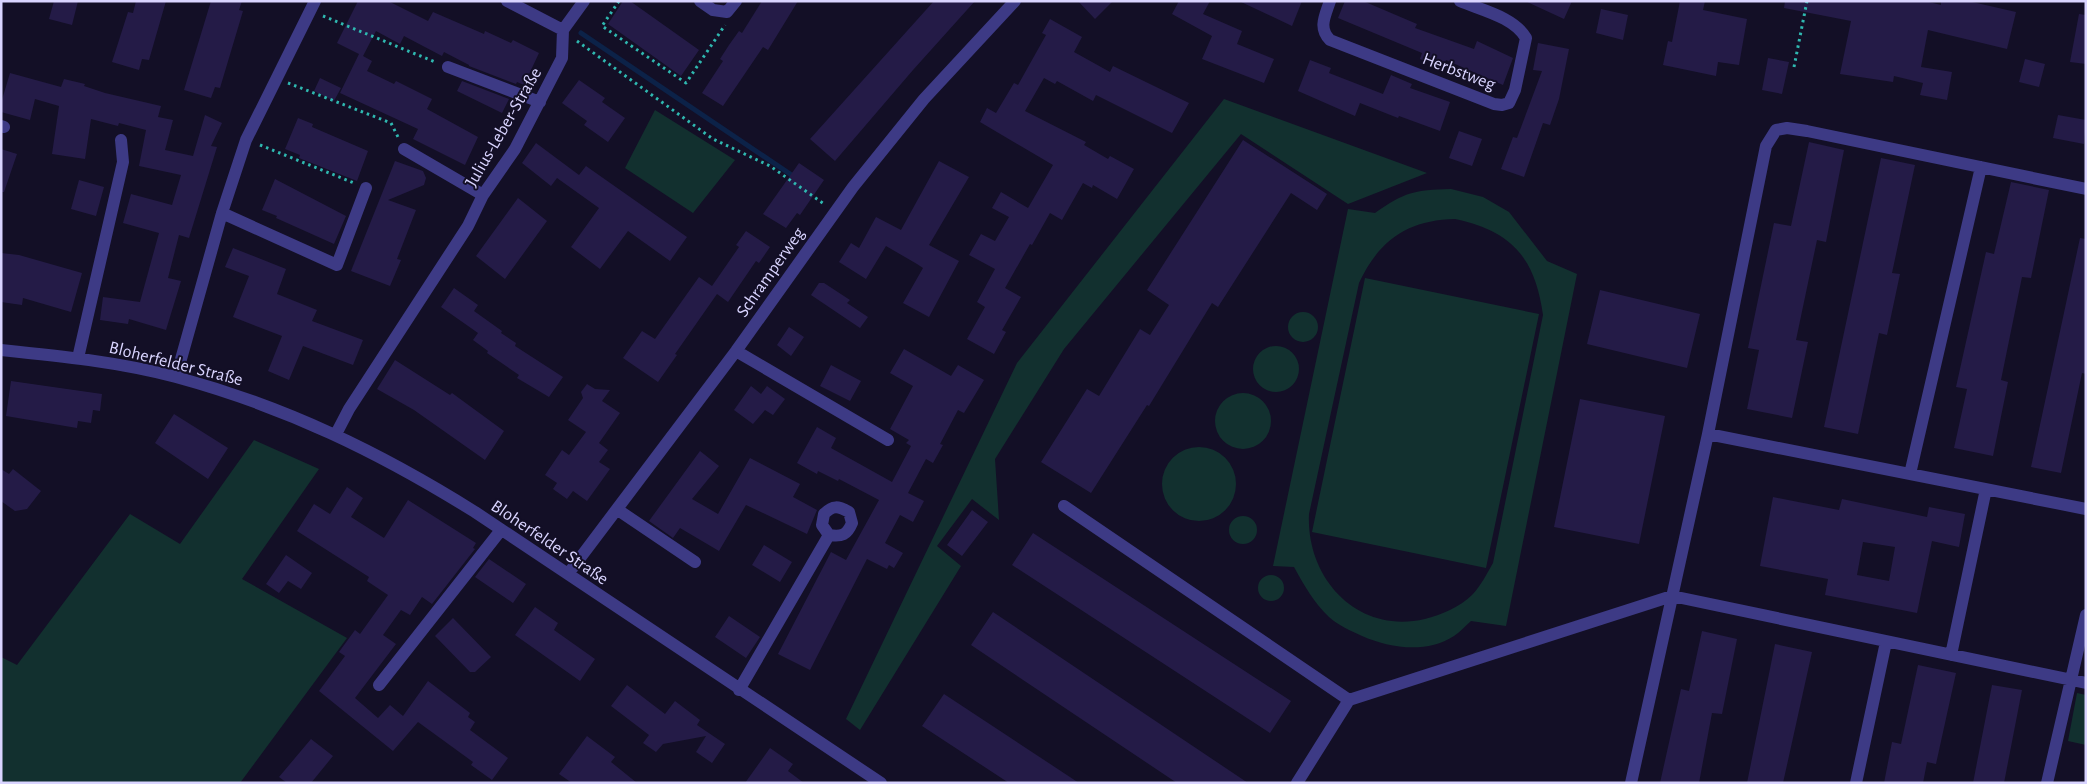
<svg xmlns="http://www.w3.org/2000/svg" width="2087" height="784" font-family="'Alegreya Sans',sans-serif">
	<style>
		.green { fill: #12302f; fill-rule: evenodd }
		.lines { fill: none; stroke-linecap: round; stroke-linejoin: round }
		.stream { stroke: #0c2248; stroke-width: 5 }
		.building { fill: #241b47; fill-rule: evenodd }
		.path { stroke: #2fb8b0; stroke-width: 3; stroke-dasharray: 2.5 4; stroke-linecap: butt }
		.minor { stroke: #3d3a85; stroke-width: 12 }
		.labels { text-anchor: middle; stroke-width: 4; stroke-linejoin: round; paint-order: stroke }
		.street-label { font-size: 18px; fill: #d9d4ff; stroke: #130f26 }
	</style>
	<rect width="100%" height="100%" fill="#130f26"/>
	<!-- green -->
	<path class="green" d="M1224 99 1427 173 1348 204 1241 134 1064 349 995 459 999 520 972 499 937 546 961 566 860 730 846 719 1017 363Z
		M655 110 735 160 693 213 625 168Z
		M1451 189 1483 197 1509 212 1547 261 1577 274 1506 626 1471 621C1465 626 1460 632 1454 636 1426 654 1390 648 1362 636 1351 631 1338 625 1329 617 1314 603 1304 585 1294 567L1273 566 1348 209 1375 213C1405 192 1414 190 1451 189ZM1455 219C1512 231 1535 258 1543 315L1493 563C1487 573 1481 586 1472 595 1460 607 1441 615 1425 619 1358 635 1306 579 1309 514L1359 283C1379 240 1408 220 1455 219Z
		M1365 278 1539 314 1486 568 1312 532Z
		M1288 327a15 15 0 1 1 30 0a15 15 0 1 1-30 0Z
		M1253 369a23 23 0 1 1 46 0a23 23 0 1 1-46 0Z
		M1215 421a28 28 0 1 1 56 0a28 28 0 1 1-56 0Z
		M254 440 319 469 242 579 347 638 240 783H1V657L17 665 130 514 180 544Z
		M1162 484a37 37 0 1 1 74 0a37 37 0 1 1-74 0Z
		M1229 530a14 14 0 1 1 28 0a14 14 0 1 1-28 0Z
		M1258 588a13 13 0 1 1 26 0a13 13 0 1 1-26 0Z
		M2077 693 2086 695V745L2068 741Z"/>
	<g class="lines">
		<!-- stream -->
		<path class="stream" d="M581 33 796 178"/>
	</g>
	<!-- building -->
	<path class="building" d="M54 1H78L72 25 49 19Z
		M136 1H166L149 60 142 59 139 70 112 62 128 12 133 13Z
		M211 1H242L239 10 243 11 220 88 215 87 211 98 184 90Z
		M358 1H388L428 21 433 12 484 34 485 31 511 43 513 40 539 53 524 85 517 82 516 84 469 66V65L444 52 442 56 404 36 400 44 376 31 363 56 372 61 367 71 394 84 396 81 432 99 427 109 478 137 465 165 413 139 418 129 340 93 359 54 337 43Z
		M623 1H630L699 50 681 76 608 24Z
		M762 1H798L768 50 763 47 723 106 702 93 723 61 720 59 729 45 739 31 742 33Z
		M934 1H975L913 70 835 161 810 139Z
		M1078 1H1113L1095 19Z
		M1179 1H1210L1203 14 1242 31 1237 44 1274 59 1264 83 1202 59 1212 36 1172 14Z
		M1239 1H1302L1292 26Z
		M1345 1H1363L1417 24 1415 28 1474 49 1477 41 1513 58 1503 85 1446 60 1443 67 1420 59 1422 53 1338 18Z
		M1525 1H1572L1564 19Z
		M1680 1H1705L1703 10 1747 19 1739 65 1718 62 1716 76 1663 65 1668 41 1672 42Z
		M1785 1H1925L1941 5V1H1968L2016 12 2007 49 1928 30 1921 67 1952 72 1947 100 1920 95 1923 83 1894 76 1893 82 1840 74 1851 21 1784 8Z
		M1601 9 1628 15 1623 40 1596 33Z
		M2079 14 2086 15V64L2070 62Z
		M1050 19 1082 37 1074 52 1110 72 1113 66 1189 103 1172 133 1096 95 1093 101 1057 81 1055 84 1044 78 1025 111 1086 142 1084 145 1108 159 1110 156 1134 169 1117 199 1093 185 1092 188 1083 183 1062 220 1050 213 1032 245 1030 244 1005 288 1021 297 1002 330 1006 332 994 354 967 339 985 307 977 302 995 269 969 255 981 234 995 241 1009 217 992 208 1001 192 1028 208 1053 165 980 122 987 108 996 113 1014 83 1018 85 1046 35 1042 33Z
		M1538 43 1569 49 1559 99 1550 125 1543 123 1524 177 1501 169 1513 137 1517 138 1542 71 1533 70Z
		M1768 58 1789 62 1782 94 1762 90Z
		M2025 59 2045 64 2039 87 2019 82Z
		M1310 60 1331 68 1329 73 1383 94 1391 75 1412 84 1410 88 1450 102 1440 131 1399 116 1398 118 1360 103 1355 116 1298 91Z
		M10 73 61 87 64 79 85 84 84 86 105 93 161 106 158 117 173 120 165 150 193 156 205 115 222 123 211 146 217 147 189 238 179 235 168 278 181 281 166 330 129 319 128 324 100 320 103 297 140 302 159 233 123 223 131 194 172 205 181 175 139 166 146 130 119 123 118 126 91 119 85 159 52 154 59 106 35 99 30 120 1 112V103Z
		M320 78 341 88 334 101 314 91Z
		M579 80 605 98 602 102 625 118 608 142 584 125 587 121 562 103Z
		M462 81 509 99 502 113 457 91Z
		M2058 115 2086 120 2084 144 2053 138Z
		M298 118 313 124 312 127 368 151 357 181 299 158 300 155 285 149Z
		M1459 131 1482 139 1472 166 1449 158Z
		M1243 140 1327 194 1317 210 1291 193 1218 307 1212 303 1149 406 1147 405 1091 493 1041 462 1087 389 1099 396 1140 329 1150 335 1169 305 1147 290Z
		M1809 142 1844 150 1826 242 1817 240 1796 340 1808 342 1792 418 1747 409 1759 350 1748 348 1774 223 1791 226Z
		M536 143 579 175 586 166 687 237 670 261 628 231 600 269 571 247 599 208 557 178 551 186 522 163Z
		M1 149 17 154 4 192H1Z
		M1881 158 1915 165 1892 273 1900 274 1887 335 1879 333 1858 434 1824 427Z
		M395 161 423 171 426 178 424 185 388 200 416 210 397 259 401 260 390 286 351 271Z
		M939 161 969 177 929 245 959 261 929 317 903 303 923 268 917 264 886 246 866 279 839 262 851 243 859 248 876 217 901 230Z
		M799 163 824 180 800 215 797 213 786 228 763 214Z
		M275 179 346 216 334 244 276 218 277 216 262 210Z
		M79 180 104 187 96 216 71 209Z
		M2011 182 2049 190 2031 278 2022 277 2001 380 2008 382 1993 456 1954 448 1967 389 1956 387 1986 252 1994 254Z
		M518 198 547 221 505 279 476 256Z
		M746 231 770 247 759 263 756 261 728 302 717 294 675 354 677 355 658 382 623 358 642 331 655 339 699 277 712 286 739 247 736 245Z
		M2080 238 2086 239V374L2082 373 2061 473 2031 467Z
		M233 248 286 269 277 294 317 310 312 321 363 340 353 365 303 346 289 380 268 371 282 336 233 317 249 276 225 267Z
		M1 253 19 255 82 273 71 312 23 298 22 305 1 302Z
		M819 283H824L850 300 847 303 868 317 860 328 811 295Z
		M454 288 478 305 474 311 502 331 501 333 516 343 515 346 563 377 549 397 517 378 519 375 487 353 488 351 473 340 478 333 441 307Z
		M1600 290 1700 314 1687 368 1587 344Z
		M789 327 804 337 791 356 777 345Z
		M904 349 951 376 958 365 984 380 964 413 958 410 940 444 943 445 933 463 926 459 908 493 924 501 913 522 900 515 885 543 903 553 894 568 889 565 887 569 867 559 810 670 778 654 831 552 846 560 879 500 839 479 838 481 818 471 817 474 797 463 817 427 836 438 831 448 892 482 911 446 906 443 909 440 890 429 913 386 890 373Z
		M395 360 450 395 452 393 504 431 485 460 414 410 377 389Z
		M831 365 861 381 850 401 820 386Z
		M11 381 102 394 100 411 93 410 91 423 78 421 77 428 6 416Z
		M587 384 595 389 610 390 602 401 620 413 599 443 608 450 599 462 610 469 587 501 573 491 567 499 553 489 557 483 545 475 562 450 569 455 586 432 568 420 583 398 581 392Z
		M751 386 761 394 767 386 785 399 773 415 765 410 753 424 734 410Z
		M1580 399 1665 416 1639 544 1554 527Z
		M174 414 228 448 208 479 155 443Z
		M700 451 719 466 692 499 718 514 750 458 800 484 793 497 817 510 807 534 746 505 719 551 680 528 673 538 649 521Z
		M1 469 9 474 13 469 41 491 27 509 15 511 1 501Z
		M347 487 363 498 351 517 384 538 408 500 476 543 473 548 475 549 432 604 422 597 410 615 401 610 383 635 396 644 355 698 378 718 390 705 403 716 428 681 470 713 468 717 475 722 470 730 508 758 492 780 471 765 473 762 418 722 393 751 319 691 345 656 339 652 355 630 360 634 388 595 367 581 369 577 297 531 314 504 330 514Z
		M1773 497 1839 510 1842 499 1927 517 1929 507 1965 514 1959 547 1932 541 1917 613 1825 595 1828 579 1760 566ZM1863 542 1895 547 1889 581 1857 575Z
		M972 510 988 522 962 556 947 545Z
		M1033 533 1291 701 1270 733 1012 565Z
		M764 545 792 562 780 582 752 565Z
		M286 555 312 573 301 589 288 581 279 593 266 584Z
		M489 559 526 584 513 603 475 577Z
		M535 607 558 623 554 630 595 659 580 681 515 635Z
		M993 612 1248 783H1177L971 645Z
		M729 616 760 637 746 658 715 637Z
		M453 618 491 657 475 672H470L435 636Z
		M1702 631 1737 639 1722 714 1712 713 1699 783H1660L1681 689 1689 691Z
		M1775 644 1812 652 1783 783H1747Z
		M1918 665 1956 673 1936 764 1927 762 1923 783H1884L1892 742 1901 744Z
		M627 685 665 714 675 701 700 720 697 725 725 744 712 763 696 752 706 736 663 744 656 752 643 743 649 735 611 706Z
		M1992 685 2022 690 2004 783H1973Z
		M944 694 1079 783H1009L922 726Z
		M587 736 615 757 611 762 637 783H572L559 774Z
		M311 739 333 756 311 783H287L279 777Z
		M770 748 793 764 788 771 804 783H745Z"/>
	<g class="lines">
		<!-- path -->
		<path class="path" d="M619 1 602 26 686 83 725 25
			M323 16 435 62
			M577 41 713 139 770 166 824 204
			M1794 67 1807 1
			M288 83 391 123 398 137
			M260 145 354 183"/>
		<!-- minor -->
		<path class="minor" d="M507 1 563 30
			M700 1 713 10 727 12 736 1
			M1330 1C1325 16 1318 28 1330 40L1494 104 1502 105 1509 103 1515 90 1526 38C1514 17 1481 10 1460 1
			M448 67 540 102
			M1 126 4 127
			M404 149 483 195
			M222 213 337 265 366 188
			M1 350C60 356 119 362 176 377 286 407 379 452 475 512L881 783
			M736 351 888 440
			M78 358 123 162 121 140
			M176 377 222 213 246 140 315 1
			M336 434 349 409 468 226 483 195 515 149 562 58 563 30 584 1
			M1708 434 1766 146 1776 130 1787 128 1807 131 2086 189
			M1910 474 1981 167
			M1064 506 1349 700
			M618 510 695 562
			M568 574 736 351 853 187 924 99 1015 1
			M1951 655 1986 489
			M379 685 501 530
			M739 690 829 535C842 537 847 535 852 523L849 512C838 506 833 505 824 514L822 525 829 535
			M1297 783 1349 700 1672 596 2086 683
			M1631 783 1708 434 2086 509
			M1856 783 1886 642
			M2047 783 2086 615"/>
	</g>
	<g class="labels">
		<!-- street labels -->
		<g class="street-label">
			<text transform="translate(1459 71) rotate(21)" y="6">Herbstweg</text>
			<text transform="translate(503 127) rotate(-60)" y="6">Julius-Leber-Straße</text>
			<text transform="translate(770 272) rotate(-55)" y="6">Schramperweg</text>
			<text transform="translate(176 363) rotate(14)" y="6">Bloherfelder Straße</text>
			<text transform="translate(550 542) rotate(34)" y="6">Bloherfelder Straße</text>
		</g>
	</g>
	<!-- border -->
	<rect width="2087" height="784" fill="none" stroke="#d9d4ff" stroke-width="5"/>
</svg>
